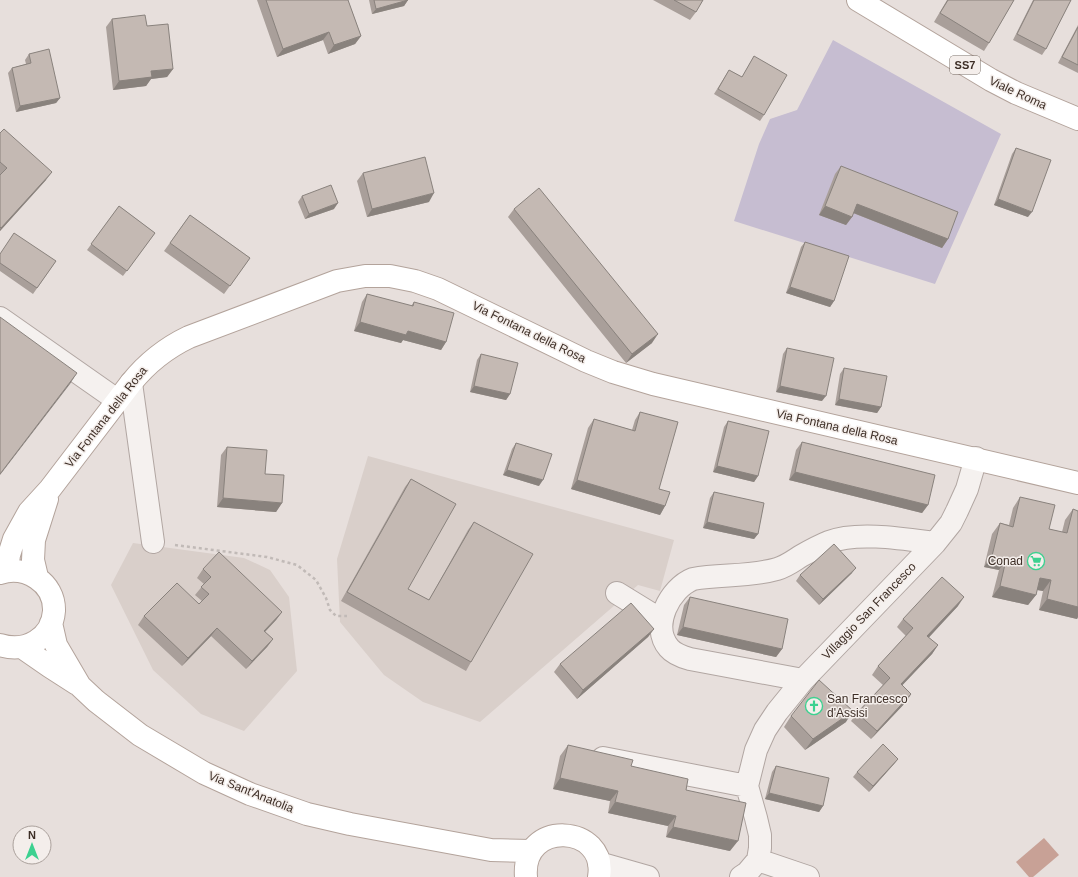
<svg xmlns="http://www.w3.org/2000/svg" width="1078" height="877" font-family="Arial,sans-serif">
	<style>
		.built { fill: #d9cfca }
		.green { fill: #c6bdd1 }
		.water { fill: #c8a196 }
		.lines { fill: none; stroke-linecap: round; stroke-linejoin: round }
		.minor-casing { stroke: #b1a6a2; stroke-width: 24 }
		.major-casing { stroke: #b3a39b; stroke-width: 24 }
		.path { stroke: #c1bab7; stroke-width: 2.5; stroke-dasharray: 3 3; stroke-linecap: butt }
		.minor { stroke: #f5f1ef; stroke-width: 22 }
		.major { stroke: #fff; stroke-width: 22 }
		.wall { fill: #a99f9a }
		.shaded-wall { fill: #89827d }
		.building { fill: #c4b9b3; stroke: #89827d }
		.labels { text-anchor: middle; stroke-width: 3; stroke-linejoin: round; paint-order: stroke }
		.shield { fill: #f4eeeb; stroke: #746861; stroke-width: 1 }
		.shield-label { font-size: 11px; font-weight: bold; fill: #3d2e26 }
		.street-label { font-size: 12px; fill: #3d2e26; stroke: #f4eeeb }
		.poi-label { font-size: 12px; fill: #3d2e26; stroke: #f4eeeb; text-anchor: end }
	</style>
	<rect width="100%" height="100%" fill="#e7dfdc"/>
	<!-- built -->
	<path class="built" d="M368 456 674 540 660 591 638 585 480 722 423 702 384 675 340 622 337 559Z
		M133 543 244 558 270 570 289 597 297 671 244 731 201 714 153 670 111 585Z"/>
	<!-- green -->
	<path class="green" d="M833 40 1001 134 935 284 734 221 759 144 770 119 797 110Z"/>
	<!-- water -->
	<path class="water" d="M1044 838 1059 855 1033 877H1029L1016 862Z"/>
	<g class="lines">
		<!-- minor casing -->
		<g class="minor-casing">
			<path id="minor" d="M0 318 117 400
				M131 383 153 542
				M617 593 661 620
				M803 680 690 659C683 657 674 654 669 648 650 626 670 588 693 579 721 574 749 577 777 569 787 566 793 561 801 556 810 551 819 546 829 542 857 531 905 539 935 543
				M603 758 747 786
				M758 860 808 877
				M599 863 648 877
				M741 877 747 873 758 860 760 848V835L756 818 747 786 756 750 765 730 777 712 803 680 935 543 951 523 957 511 967 489 976 458"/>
		</g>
		<!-- major casing -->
		<g class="major-casing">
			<path id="major" d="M858 0 991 80 1016 93 1078 119
				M7 571 9 555 14 539 29 512 50 489 131 383C147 363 166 348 189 337L337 281 365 276H390L415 281 438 289 586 361 613 372 653 384 1078 483
				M0 573C25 565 55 582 54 611 52 639 25 653 0 645
				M37 577 33 560 34 540 47 499
				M51 623 56 645 80 686 96 701 140 735 204 773 250 794 307 814 350 824 491 850 531 851
				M23 648 49 666 77 684
				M526 877C521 819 608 824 599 877"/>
		</g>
		<!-- path -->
		<path class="path" d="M175 545 267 557 297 565 316 580 326 598 330 610 336 616H347"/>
		<!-- minor -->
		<use href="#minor" class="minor"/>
		<!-- major -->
		<use href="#major" class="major"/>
	</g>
	<!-- wall -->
	<path class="wall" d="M257 0H348L361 36 355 44 328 54 323 40 277 57Z
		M369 0H408L404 6 372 14Z
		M653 0H703L696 12 690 20Z
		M947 0H1014L989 43 984 51 934 22Z
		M1033 0H1071L1046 49 1042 55 1013 40Z
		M112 19 147 26 173 69 167 77 151 79 146 86 113 90 106 27Z
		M1078 25V73L1058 63Z
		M29 54 60 98 56 103 16 112 8 73 12 68 26 64 25 60Z
		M754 56 764 115 760 121 714 94 729 70 742 77Z
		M0 133 46 180 0 231Z
		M1016 148 1028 217 994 205 1012 154Z
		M841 166 948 239 942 248 853 213 852 217 846 225 819 215 835 174Z
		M363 173 429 202 367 217 357 181Z
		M302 196 334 209 305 219 298 202Z
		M119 206 155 233 123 276 87 250Z
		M514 209 652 343 626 363 508 217Z
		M190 215 250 258 224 294 164 251Z
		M805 242 834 301 830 307 786 293 801 247Z
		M0 253 56 261 33 294 0 271Z
		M367 294 411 306 414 302 446 342 441 350 403 340 401 343 354 331 362 302Z
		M787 348 822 401 776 392 783 354Z
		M481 354 510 394 506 400 470 392 477 360Z
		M844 368 881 407 877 413 835 405 840 374Z
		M640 412 659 489 665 506 660 515 571 489 588 428 594 419 632 430 635 420Z
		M728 421 758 476 754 482 713 472 724 427Z
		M802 442 928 505 922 513 789 480 796 450Z
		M516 443 539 486 503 475 512 449Z
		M227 447 265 474 282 503 276 512 217 507 221 455Z
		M411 479 408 589 429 600 468 530 474 522 471 662 466 671 341 601 405 487Z
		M714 492 758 534 754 539 703 528 710 498Z
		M1020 497 1049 529 1062 532 1065 520 1073 509 1078 511V617L1077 619 1039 610 1043 591 1037 590 1036 595 1028 605 992 597 999 570 984 567 992 534 1000 523 1009 525 1013 508Z
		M203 569 282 612 276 620 265 632 273 639 267 647 246 669 211 636 182 666 138 625 144 616 199 604 202 601 195 595 204 584 197 578Z
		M852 573 819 605 796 581 800 575Z
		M690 597 782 649 776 657 677 635 684 605Z
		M958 606 928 637 938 645 932 654 902 685 911 694 906 702 871 739 851 721 857 713 883 685 872 675 878 666 906 636 897 627 903 619Z
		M654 629 648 637 577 699 554 672 560 664Z
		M791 716 846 722 805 750 784 727Z
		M568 745 631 766 686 790 730 851 666 837 668 826 608 813 610 801 553 789 560 756Z
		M898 759 894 764 869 792 853 777 857 772Z
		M776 766 823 806 819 812 765 799 772 772Z"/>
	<!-- shaded-wall -->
	<path class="shaded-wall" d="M408 0 404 6 372 14 376 9Z
		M329 32 323 40 277 57 283 49Z
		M361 36 355 44 328 54 334 45Z
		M173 69 167 77 151 79 146 86 113 90 119 81 151 71Z
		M60 98 56 103 16 112 20 106Z
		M52 172 46 180 0 231V229L1 228Z
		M434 193 429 202 367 217 372 209Z
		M998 199 1032 212 1028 217 994 205Z
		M338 203 334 209 305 219 309 214Z
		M857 204 948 239 942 248 851 212Z
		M825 206 852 217 846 225 819 215Z
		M790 287 834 301 830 307 786 293Z
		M360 322 408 331 446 342 441 350 403 340 401 343 354 331Z
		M658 334 652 343 626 363 632 354Z
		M77 373 70 384 0 475V474Z
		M474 386 510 394 506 400 470 392Z
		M780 386 826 396 822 401 776 392Z
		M839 399 881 407 877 413 835 405Z
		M717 466 758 476 754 482 713 472Z
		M507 470 543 480 539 486 503 475Z
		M795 472 928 505 922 513 789 480Z
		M577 480 665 506 660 515 571 489Z
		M223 498 282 503 276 512 217 507Z
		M707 522 758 534 754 539 703 528Z
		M992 556 1006 560 999 570 984 567Z
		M856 568 852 573 819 605 823 599Z
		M1040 578 1051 580 1043 591 1032 589Z
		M1000 586 1036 595 1028 605 992 597Z
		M964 597 958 606 922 645 927 636Z
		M1047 599 1078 607V617L1077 619 1039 610Z
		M282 612 276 620 258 639 264 631Z
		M683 627 782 649 776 657 677 635Z
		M217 628 211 636 182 666 188 658Z
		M654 629 648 637 577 699 583 690Z
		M273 639 267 647 246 669 252 661Z
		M938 645 932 654 895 693 901 684Z
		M911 694 906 702 871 739 877 731Z
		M853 711 846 722 805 750 813 739Z
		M898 759 894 764 869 792 873 786Z
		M560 778 618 791 610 801 553 789Z
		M769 793 823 806 819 812 765 799Z
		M615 802 676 816 668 826 608 813Z
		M673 827 738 841 730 851 666 837Z"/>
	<!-- building -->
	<path class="building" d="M266 0H348L361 36 334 45 329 32 283 49Z
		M374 0H408L376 9Z
		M674 0H703L696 12Z
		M948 0H1014L989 43 940 13Z
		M1034 0H1071L1046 49 1017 34Z
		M145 15 147 26 168 24 173 69 151 71 152 77 119 81 112 19Z
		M1078 27V65L1062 57Z
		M49 49 60 98 20 106 12 68 31 63 29 54Z
		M754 56 787 75 764 115 718 89 729 70 742 77Z
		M4 129 52 172 1 228 0 227V175L7 168 0 162V133Z
		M1016 148 1051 160 1032 212 998 199Z
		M425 157 434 193 372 209 363 173Z
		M841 166 958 212 948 239 857 204 852 217 825 206Z
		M331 185 338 203 309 214 302 196Z
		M539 188 658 334 632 354 514 209Z
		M119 206 155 233 127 271 91 244Z
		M190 215 250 258 230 286 170 243Z
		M14 233 56 261 37 288 0 263V254Z
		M805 242 849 256 834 301 790 287Z
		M367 294 413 306 414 302 454 313 446 342 408 331 406 335 360 322Z
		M0 317 77 373 0 474Z
		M787 348 834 358 826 396 780 386Z
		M481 354 518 363 510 394 474 386Z
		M844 368 887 376 881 407 839 399Z
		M640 412 678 422 659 489 670 492 665 506 577 480 594 419 635 431Z
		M728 421 769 431 758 476 717 466Z
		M802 442 935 475 928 505 795 472Z
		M516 443 552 454 543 480 507 470Z
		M227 447 267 450 265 474 284 475 282 503 223 498Z
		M411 479 456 504 408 589 429 600 474 522 533 554 471 662 347 592Z
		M714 492 764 503 758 534 707 522Z
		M1020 497 1055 505 1049 529 1067 533 1073 509 1078 511V607L1047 599 1051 580 1040 578 1036 595 1000 586 1006 560 992 556 1000 523 1013 527Z
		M834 544 856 568 823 599 800 575Z
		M219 552 282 612 264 631 273 639 252 661 217 628 188 658 144 616 177 583 199 604 209 594 201 587 211 577 203 569Z
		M942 577 964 597 927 636 938 645 901 684 911 694 877 731 857 713 890 678 878 666 913 628 903 619Z
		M690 597 788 619 782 649 683 627Z
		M631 603 654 629 583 690 560 664Z
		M819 680 853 711 813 739 791 716Z
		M883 744 898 759 873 786 857 772Z
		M568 745 633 760 631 766 688 779 686 790 746 803 738 841 673 827 676 816 615 802 618 791 560 778Z
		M776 766 829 778 823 806 769 793Z"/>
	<!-- icons -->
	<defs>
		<g id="supermarket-ring" transform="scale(0.9)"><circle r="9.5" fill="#f4eeeb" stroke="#3cd190" stroke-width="1.5"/><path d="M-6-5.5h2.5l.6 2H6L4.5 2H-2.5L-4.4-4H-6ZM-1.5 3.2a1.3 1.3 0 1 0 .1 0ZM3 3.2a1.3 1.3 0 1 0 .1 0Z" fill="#3cd190"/></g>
		<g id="church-ring" transform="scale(0.9)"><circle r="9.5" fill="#f4eeeb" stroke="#3cd190" stroke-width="1.5"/><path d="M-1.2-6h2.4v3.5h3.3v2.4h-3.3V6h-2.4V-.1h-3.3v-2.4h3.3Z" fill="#3cd190"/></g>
	</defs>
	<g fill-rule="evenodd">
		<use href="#supermarket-ring" x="1036" y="561"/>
		<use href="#church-ring" x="814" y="706"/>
	</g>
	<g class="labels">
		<!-- shield labels -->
		<rect class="shield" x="950" y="56" width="30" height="18" rx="3"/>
		<g class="shield-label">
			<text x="965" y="69">SS7</text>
		</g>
		<!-- street labels -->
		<g class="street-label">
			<text transform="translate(1018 93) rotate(25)" y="4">Viale Roma</text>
			<text transform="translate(529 332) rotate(26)" y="4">Via Fontana della Rosa</text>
			<text transform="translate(106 417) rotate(-52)" y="4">Via Fontana della Rosa</text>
			<text transform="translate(837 427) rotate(13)" y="4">Via Fontana della Rosa</text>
			<text transform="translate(869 611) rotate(-46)" y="4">Villaggio San Francesco</text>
			<text transform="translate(251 792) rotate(22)" y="4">Via Sant'Anatolia</text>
		</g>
		<!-- poi labels -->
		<g class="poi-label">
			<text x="1023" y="565">Conad</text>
			<text x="827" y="703" text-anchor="start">San Francesco<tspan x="827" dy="14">d'Assisi</tspan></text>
		</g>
	</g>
	<!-- north arrow -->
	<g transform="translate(32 845)"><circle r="19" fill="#f4eeeb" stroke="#aba19c"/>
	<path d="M0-3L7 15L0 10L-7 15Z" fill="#3cd190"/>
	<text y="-6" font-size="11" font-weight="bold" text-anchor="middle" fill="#3d2e26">N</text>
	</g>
</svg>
